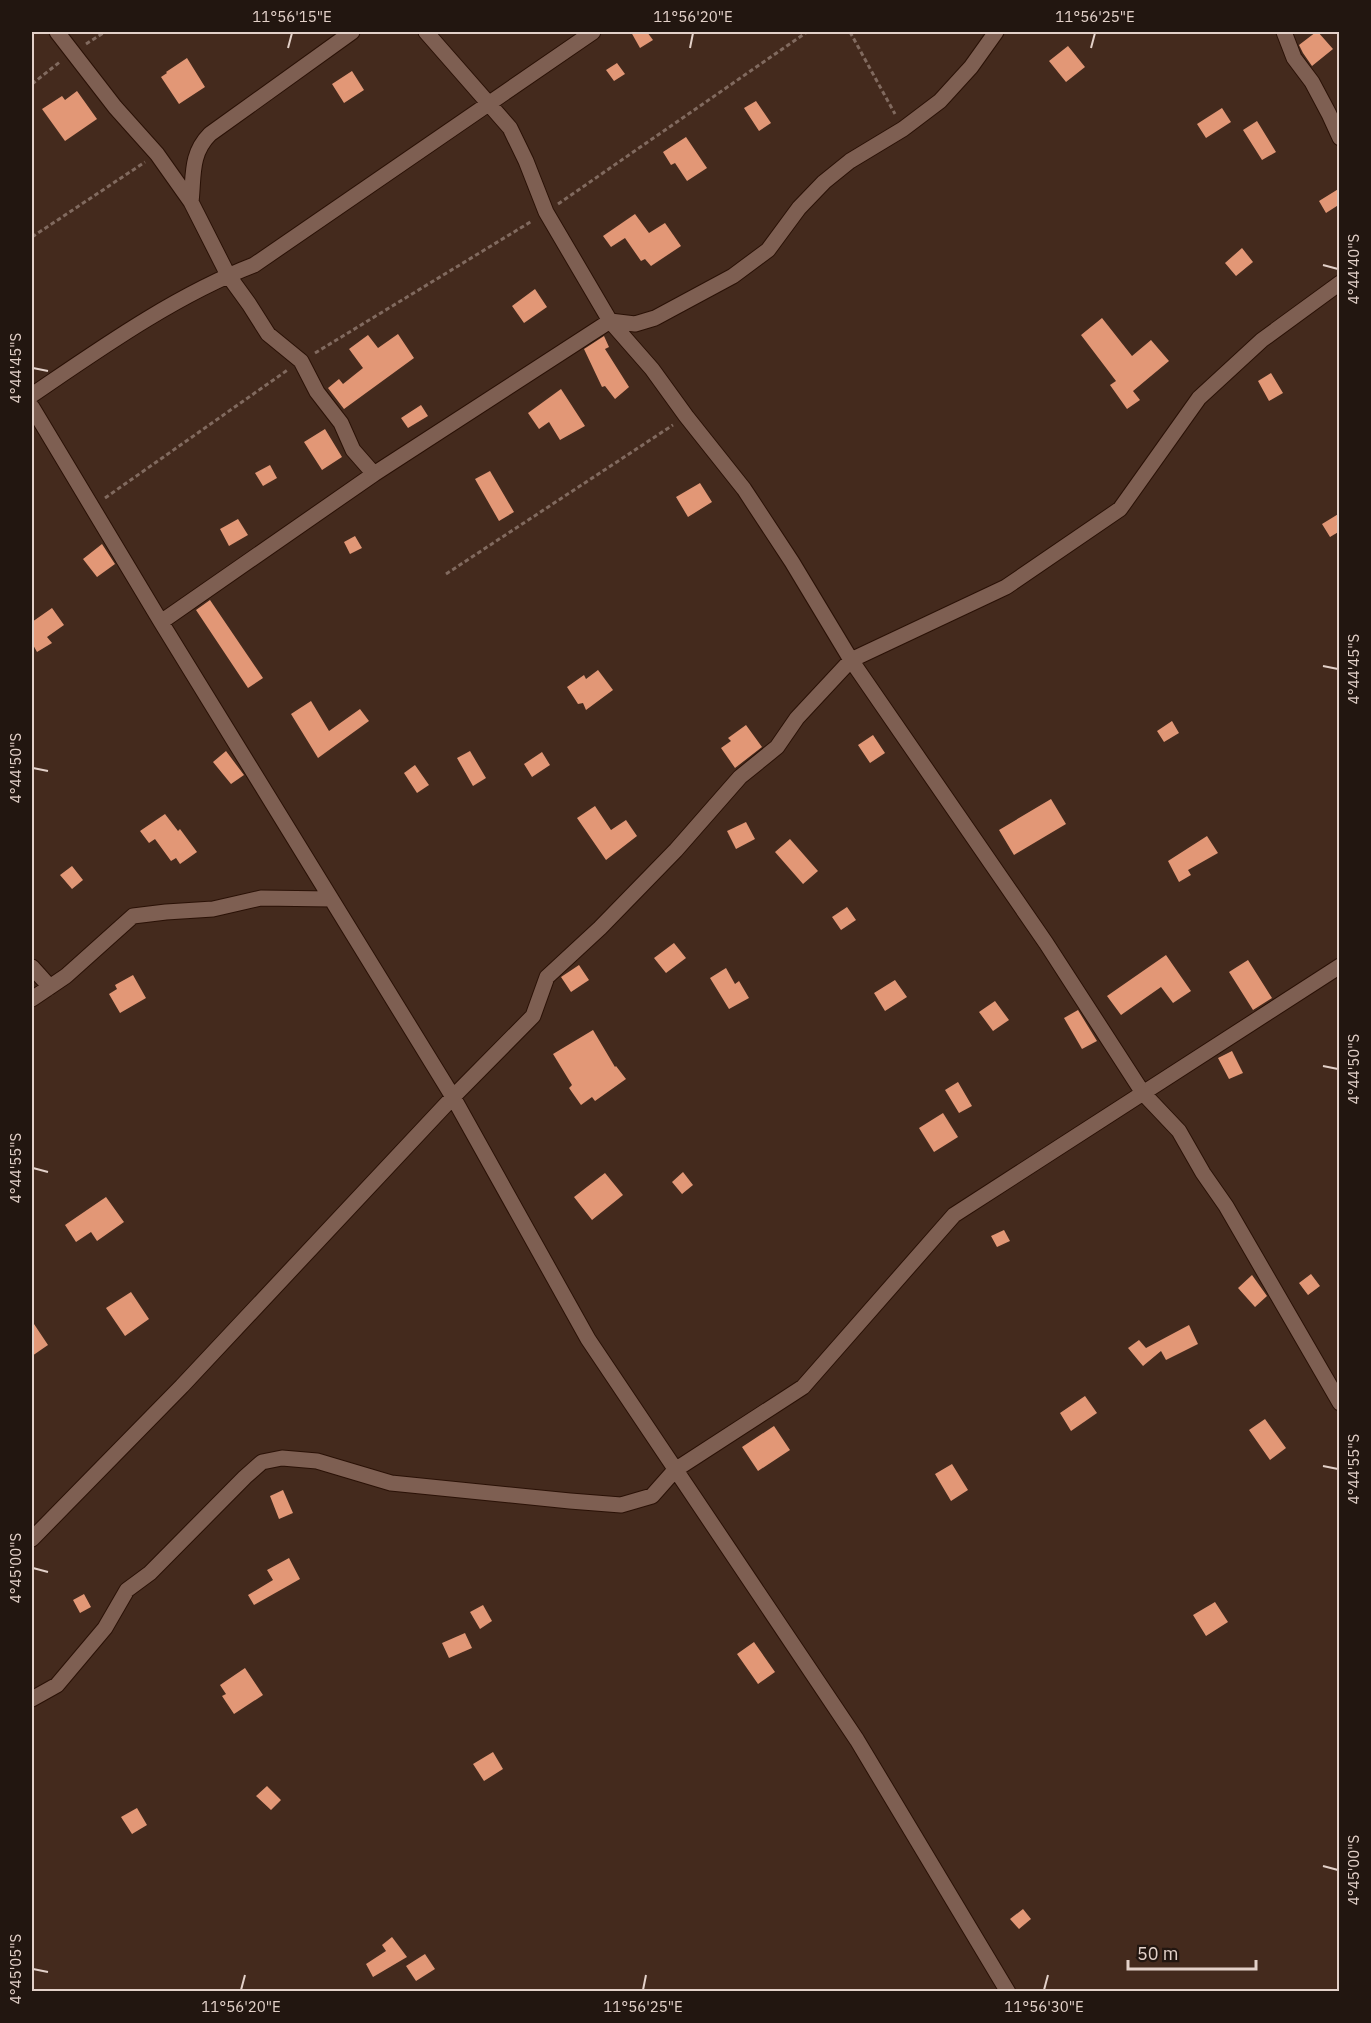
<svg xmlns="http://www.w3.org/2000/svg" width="1371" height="2023" font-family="'IBM Plex Sans',sans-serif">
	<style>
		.building { fill: #e29776 }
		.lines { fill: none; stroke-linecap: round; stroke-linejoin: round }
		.minor-casing { stroke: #2a1106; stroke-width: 17 }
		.path { stroke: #816a5f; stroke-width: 3; stroke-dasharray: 4.5 3; stroke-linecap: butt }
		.minor { stroke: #7e5f52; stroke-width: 15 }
		.ticks { fill: none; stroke: #e3d1c9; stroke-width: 2 }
		.neatline { fill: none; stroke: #e3d1c9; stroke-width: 2 }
		.ticks-label { font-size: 15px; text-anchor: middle; fill: #e3d1c9 }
	</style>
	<rect width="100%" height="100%" fill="#442a1d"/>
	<!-- building -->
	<path class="building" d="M631 32H647L653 40 640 48Z
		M1316 32H1318L1333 49 1312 66 1303 53 1299 45Z
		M1068 46 1085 67 1066 82 1049 61Z
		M187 58 205 87 179 104 161 77 167 73 166 72Z
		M617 63 625 74 614 81 606 70Z
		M352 71 364 90 344 103 332 84Z
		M77 91 97 119 65 141 42 109 62 96 65 100Z
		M756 101 771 123 759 131 744 108Z
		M1222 108 1231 122 1206 138 1197 124Z
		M1257 121 1276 152 1262 160 1243 130Z
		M686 137 707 168 687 181 675 163 671 165 663 152Z
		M1340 188V204L1326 213 1319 201Z
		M635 214 649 233 665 223 681 246 651 266 645 259 641 261 625 238 611 247 603 236Z
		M1242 248 1253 262 1236 276 1225 263Z
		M535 289 547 307 524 323 512 306Z
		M1102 318 1132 356 1151 340 1169 361 1133 391 1140 400 1127 409 1110 385 1116 381 1081 335Z
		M398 334 414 358 344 409 328 388 339 379 343 384 363 368 349 349 368 335 378 348Z
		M604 336 609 347 605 349 629 387 615 399 605 386 602 387 584 349Z
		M1271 373 1283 393 1269 401 1258 381Z
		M561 389 585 426 560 440 549 422 539 429 528 413Z
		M421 405 428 416 408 428 401 418Z
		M325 429 342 457 322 470 304 442Z
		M270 465 277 478 263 486 255 473Z
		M490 471 514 512 499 521 475 479Z
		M700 483 712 502 688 517 676 497Z
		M1340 513V531L1330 537 1322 524Z
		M238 519 248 535 229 546 220 529Z
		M355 536 362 548 350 554 344 542Z
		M102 544 115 564 97 577 83 559Z
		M210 600 263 678 248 688 196 610Z
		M52 608 64 625 47 637 52 643 37 652 32 643V622Z
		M598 670 613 690 586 710 583 703 578 704 567 687 584 675 586 679Z
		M311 701 329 731 360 709 369 721 318 758 291 714Z
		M1172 721 1179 733 1164 742 1157 731Z
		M746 725 762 747 735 768 721 748 731 741 728 738Z
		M873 735 885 753 870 763 858 745Z
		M226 751 244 775 231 784 213 762Z
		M470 751 486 778 473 786 457 758Z
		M542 752 550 765 532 777 524 764Z
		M415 765 429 785 417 793 404 773Z
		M1051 799 1066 824 1014 855 999 830Z
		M595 806 611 830 626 820 637 836 606 860 577 818Z
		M165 814 178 831 180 829 197 852 180 864 176 858 171 861 155 839 149 843 140 831Z
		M746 822 755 839 736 849 727 831Z
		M1207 836 1218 853 1188 870 1191 875 1179 882 1168 861Z
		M790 839 818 871 803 884 775 852Z
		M72 866 83 880 72 889 60 875Z
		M847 907 856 920 841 930 832 917Z
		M674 943 686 958 666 973 654 958Z
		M1166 955 1191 991 1173 1003 1161 987 1121 1015 1107 996Z
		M1248 960 1272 998 1253 1010 1229 972Z
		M579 965 589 980 571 992 561 977Z
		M726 968 735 984 739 981 749 998 729 1009 710 978Z
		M133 975 146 998 120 1013 109 994 117 989 115 985Z
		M895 980 907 997 885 1011 874 993Z
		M995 1001 1009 1020 993 1031 979 1012Z
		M1078 1010 1097 1041 1082 1049 1064 1018Z
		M593 1030 615 1067 616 1066 626 1079 595 1101 592 1097 581 1105 569 1088 572 1085 553 1054Z
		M1232 1051 1243 1073 1229 1079 1218 1058Z
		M958 1082 972 1106 959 1113 945 1090Z
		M943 1113 958 1137 934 1152 919 1128Z
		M683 1172 693 1185 682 1194 672 1182Z
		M605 1173 623 1195 592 1220 574 1197Z
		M106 1197 124 1222 97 1241 91 1232 76 1242 65 1225Z
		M1004 1230 1010 1241 997 1247 991 1236Z
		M1311 1274 1320 1286 1308 1295 1299 1283Z
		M1252 1275 1267 1296 1255 1307 1238 1288Z
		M131 1292 149 1319 125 1336 106 1308Z
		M32 1321 48 1345 32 1356Z
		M1189 1325 1198 1344 1166 1360 1161 1351 1143 1366 1128 1348 1139 1340 1146 1348Z
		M1085 1396 1097 1413 1071 1431 1060 1413Z
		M1265 1419 1286 1448 1270 1460 1249 1430Z
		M774 1426 790 1450 758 1471 742 1447Z
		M952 1464 968 1490 951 1501 935 1474Z
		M283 1490 293 1513 279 1519 270 1496Z
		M289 1558 300 1579 254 1605 248 1595 273 1580 267 1570Z
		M84 1594 91 1607 80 1613 73 1600Z
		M1215 1602 1228 1622 1206 1636 1193 1615Z
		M483 1605 492 1621 480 1629 470 1612Z
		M465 1633 472 1648 449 1658 442 1643Z
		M754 1642 775 1672 758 1684 737 1654Z
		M245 1668 263 1695 234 1714 222 1696 226 1694 220 1685Z
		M493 1752 503 1769 484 1781 473 1764Z
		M267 1786 281 1800 271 1810 256 1796Z
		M137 1808 147 1825 132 1834 121 1817Z
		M1023 1909 1031 1919 1019 1929 1010 1919Z
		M392 1937 407 1957 373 1977 366 1964 386 1951 382 1945Z
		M425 1954 435 1969 416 1981 406 1966Z"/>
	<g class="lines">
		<!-- minor casing -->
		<g class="minor-casing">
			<path id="minor" d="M57 32 115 107 157 154 191 202 228 275 249 304 268 334 301 361 317 392 341 423 353 450 374 474
				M426 32 510 128 526 161 546 212 610 321 652 369 686 416 744 489 792 562 851 660 1046 943 1143 1093 1179 1131 1203 1173 1226 1206 1340 1403
				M1284 32 1294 58 1312 82 1329 114 1340 138
				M191 202C194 176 190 154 210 134L352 32
				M32 395C101 348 176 295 254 265L593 32
				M32 407 161 622 453 1097 588 1339 857 1740 1008 1992
				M161 622 374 474 610 321 635 324 655 318 733 276 768 250 799 208 824 182 850 161 903 129 940 101 971 67 996 32
				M32 967 50 987
				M32 999 66 976 133 916 166 912 213 909 261 898 331 899
				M32 1539 182 1386 453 1097 533 1016 547 977 600 928 676 850 740 777 777 747 797 718 851 660 1006 587 1120 509 1199 398 1262 340 1340 283
				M32 1699 57 1685 105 1628 127 1590 150 1573 245 1477 262 1462 282 1458 317 1461 391 1483 570 1501 621 1505 652 1496 675 1470 803 1387 954 1215 1340 966"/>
		</g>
		<!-- path -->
		<path class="path" d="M850 32 895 114
			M86 44 105 32
			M32 84 61 61
			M558 204 807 32
			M32 237 145 162
			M315 353 532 221
			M105 498 289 369
			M446 574 673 425"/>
		<!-- minor -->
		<use href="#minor" class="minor"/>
	</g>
	<!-- ticks -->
	<path class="ticks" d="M288 48 292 33M690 48 693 33M1091 48 1095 33M1323 265 1338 269M33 368 48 371M1323 666 1338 669M33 768 48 771M1323 1066 1338 1069M33 1168 48 1172M1323 1466 1338 1469M33 1568 48 1572M1323 1866 1338 1870M33 1969 48 1972M241 1990 245 1975M643 1990 646 1975M1044 1990 1048 1975"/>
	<!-- border -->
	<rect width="1371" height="2023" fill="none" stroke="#221610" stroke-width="66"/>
	<!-- scale -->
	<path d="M1128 1960v9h128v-9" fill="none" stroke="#e3d1c9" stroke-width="3"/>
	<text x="1137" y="1960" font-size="18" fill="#e3d1c9" stroke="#221610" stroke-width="4.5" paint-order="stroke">50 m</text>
	<rect x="33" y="33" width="1305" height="1957" class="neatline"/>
	<g class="ticks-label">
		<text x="292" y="22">11°56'15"E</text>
		<text x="693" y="22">11°56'20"E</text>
		<text x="1095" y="22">11°56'25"E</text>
		<text transform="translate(1354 269) rotate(-90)" y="5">4°44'40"S</text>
		<text transform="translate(16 368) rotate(-90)" y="5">4°44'45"S</text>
		<text transform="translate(1354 669) rotate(-90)" y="5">4°44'45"S</text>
		<text transform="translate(16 768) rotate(-90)" y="5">4°44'50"S</text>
		<text transform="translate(1354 1069) rotate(-90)" y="5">4°44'50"S</text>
		<text transform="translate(16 1168) rotate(-90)" y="5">4°44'55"S</text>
		<text transform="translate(1354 1469) rotate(-90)" y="5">4°44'55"S</text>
		<text transform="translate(16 1568) rotate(-90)" y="5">4°45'00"S</text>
		<text transform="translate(1354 1870) rotate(-90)" y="5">4°45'00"S</text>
		<text transform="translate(16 1969) rotate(-90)" y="5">4°45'05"S</text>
		<text x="241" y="2012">11°56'20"E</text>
		<text x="643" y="2012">11°56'25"E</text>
		<text x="1044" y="2012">11°56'30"E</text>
	</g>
</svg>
